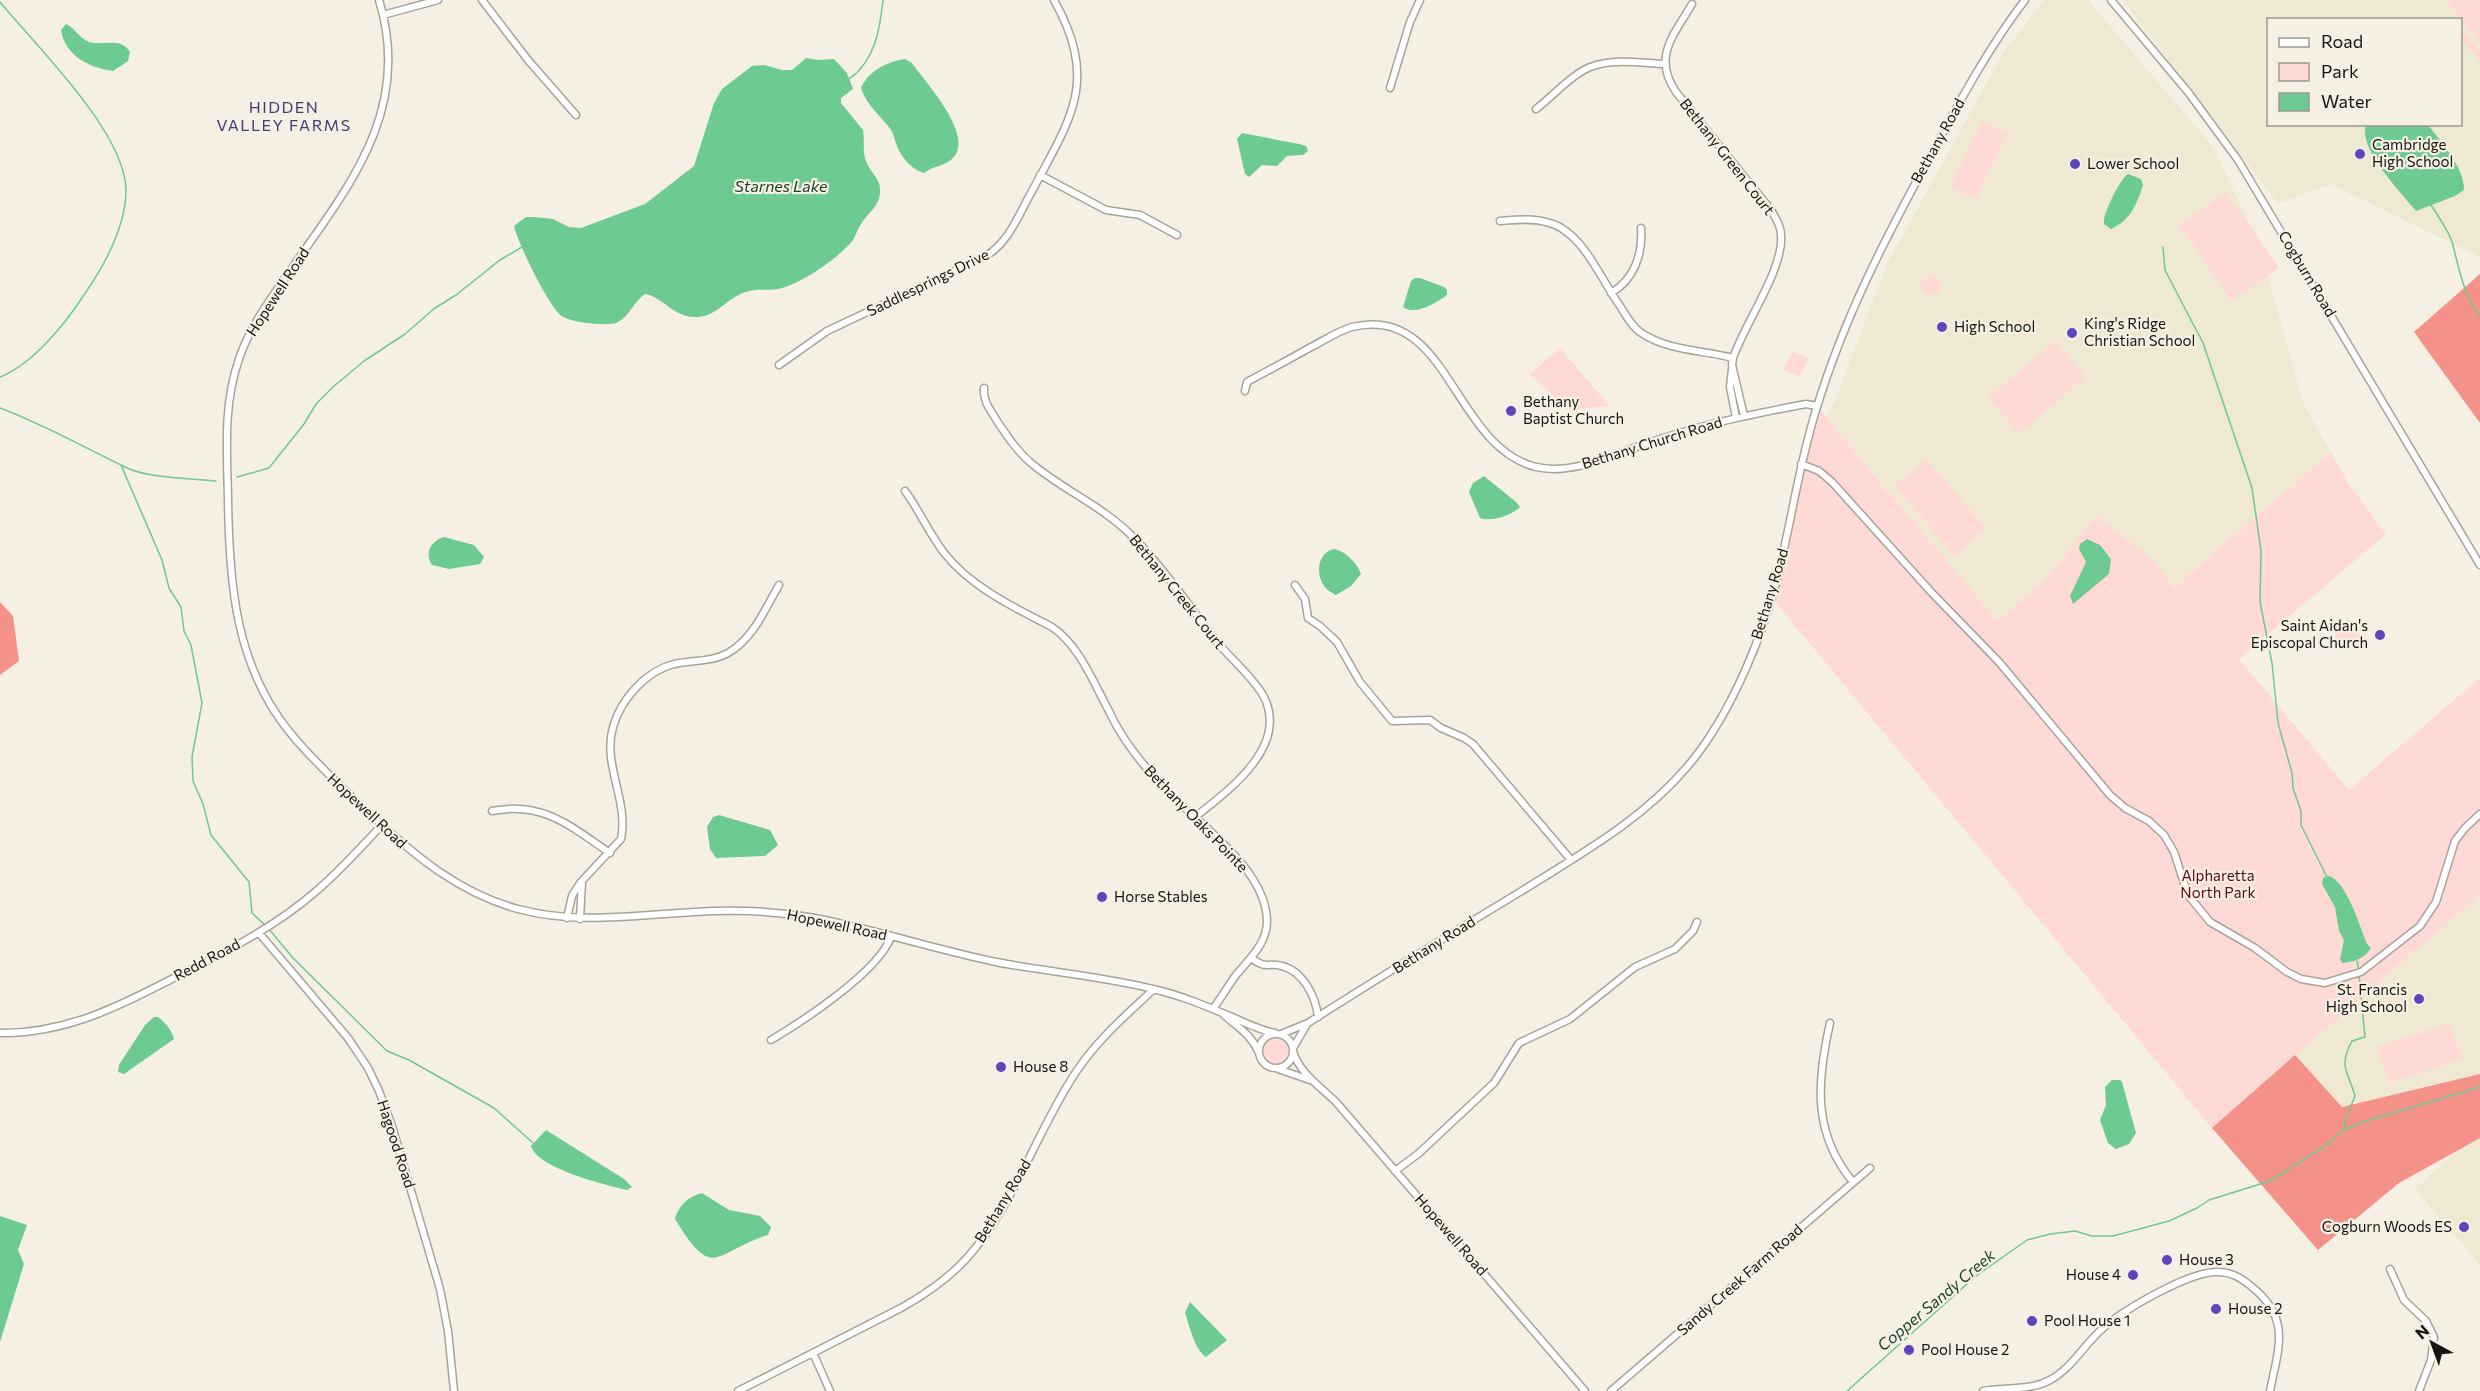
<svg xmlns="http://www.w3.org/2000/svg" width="2480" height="1391" font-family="Commissioner,sans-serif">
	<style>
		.built { fill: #efe8d3; fill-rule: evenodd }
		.green { fill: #fed9d5 }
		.forest { fill: #f49188 }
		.water { fill: #6cca92 }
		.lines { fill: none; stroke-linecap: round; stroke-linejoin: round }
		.stream { stroke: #6cca92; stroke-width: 1.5 }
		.minor-casing { stroke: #a7a396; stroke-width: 9 }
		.minor { stroke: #fff; stroke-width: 6 }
		.poi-dot { fill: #5e45bd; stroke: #f5f0e3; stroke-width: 2 }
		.labels { text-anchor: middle; stroke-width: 4.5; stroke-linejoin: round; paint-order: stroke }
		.street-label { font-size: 15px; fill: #171511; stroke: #f5f0e3 }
		.poi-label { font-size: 15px; fill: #171511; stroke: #f5f0e3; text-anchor: start }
		.park-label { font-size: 15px; fill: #62070d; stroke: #f5f0e3 }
		.neighbourhood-label { font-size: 16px; letter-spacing: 1.5px; fill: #443b78; stroke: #f5f0e3 }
		.water-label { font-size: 16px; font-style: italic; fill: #163e28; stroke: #f5f0e3 }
	</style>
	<rect width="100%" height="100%" fill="#f5f0e3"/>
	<!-- built -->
	<path class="built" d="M2044 0H2088L2214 148 2248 221 2256 232 2303 403 2331 452 2175 586 2149 556 2096 516 2046 579 1998 621 1826 416 1835 401 1886 266 2003 53Z
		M2122 0H2480V257L2330 184 2278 204 2214 118ZM2268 20H2460V124H2268Z
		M2480 895V1074L2342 1107 2295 1055Z
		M2480 1131V1265L2415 1189Z"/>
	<!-- green -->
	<path class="green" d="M2445 0H2480V43Z
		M2460 27 2480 50V62L2461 38Z
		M1982 121 2008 133 1976 199 1950 187Z
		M2226 192 2279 268 2232 301 2179 225Z
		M1921 285a10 10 0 1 1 20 0a10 10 0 1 1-20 0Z
		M2055 341 2086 377 2019 434 1988 398Z
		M1560 348 1610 406 1568 410 1530 374Z
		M1792 351 1809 359 1800 377 1783 369Z
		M1821 411 1998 621 2046 579 2096 516 2149 556 2175 586 2331 452 2348 483 2386 534 2239 659 2349 790 2480 678V895L2212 1128 1772 598 1800 471Z
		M1927 459 1986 528 1954 556 1895 486Z
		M2349 619 2353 624 2355 622 2358 626 2355 628 2363 638 2348 650 2333 632Z
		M2450 1023 2462 1059 2389 1084 2377 1047Z
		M1264 1051a12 12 0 1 1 24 0a12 12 0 1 1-24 0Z"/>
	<!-- forest -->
	<path class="forest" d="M2480 274V423L2414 332Z
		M0 602 13 616 19 661 0 675Z
		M2295 1055 2342 1107 2480 1074V1138L2399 1183 2318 1250 2212 1128Z"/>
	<!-- water -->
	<path class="water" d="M66 24C75 28 79 38 89 42 103 46 121 37 130 52L128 61 113 71C90 68 65 56 61 30Z
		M806 58 818 60 834 59 847 73 853 89 841 98V103L863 130C865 141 862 151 866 161 869 171 880 178 880 189 881 206 869 211 861 224 858 228 856 235 853 240 840 257 799 286 777 289 766 291 757 288 746 292 728 297 717 316 698 317 672 318 664 297 645 294 633 302 630 317 616 323 605 326 572 323 562 316 549 308 517 241 514 226L526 217H534L553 219 569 227 581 228 645 204 694 166 714 103 722 89 752 66 764 65 782 70H792Z
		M905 59 912 63C925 82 975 135 953 158 946 166 932 166 924 173 912 170 899 155 896 143 894 138 894 135 891 130 881 116 866 105 861 88 869 70 887 62 905 59Z
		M2366 125H2428C2441 141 2465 169 2464 190L2455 196 2416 211C2401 192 2358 149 2366 125Z
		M1242 133 1299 144 1306 146 1308 151 1303 155 1287 156 1277 166 1262 165 1249 177 1245 174 1237 139Z
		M2128 174 2141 179 2143 185C2137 204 2130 221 2111 229L2104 224C2102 215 2120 179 2128 174Z
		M1415 278H1420L1444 287 1447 290V295C1436 303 1415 316 1403 307L1411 281Z
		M1484 476 1516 502 1520 507C1511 516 1491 522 1480 518L1469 492 1473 483Z
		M444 537 474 545 484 557 480 564 449 569 432 565C424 553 431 541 444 537Z
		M2087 539 2100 545 2111 559 2109 574 2073 604 2070 596 2086 562 2079 549 2080 544Z
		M1335 549C1346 552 1358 564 1361 574L1351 586 1336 595C1332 593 1326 589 1324 586 1315 573 1318 551 1335 549Z
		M719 815 770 830 778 845 765 856 716 858 710 849 707 827 713 817Z
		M2329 876C2347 882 2360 927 2367 944L2371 948C2364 959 2354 962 2342 963L2340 959 2344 940 2339 931 2335 907 2322 884 2323 878Z
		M154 1017H158C166 1023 171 1029 174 1039L124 1074 118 1072 119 1065 145 1025Z
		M2112 1080H2120L2122 1082 2136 1133 2129 1144 2116 1149 2108 1143 2100 1120 2106 1105 2105 1087Z
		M546 1130 624 1179 632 1187 627 1190C605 1185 537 1168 531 1146Z
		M702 1193 729 1210 760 1216 771 1227 768 1235C714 1252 714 1283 675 1219 678 1206 689 1196 702 1193Z
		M0 1216 27 1225 18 1250 24 1264 0 1342Z
		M1190 1302 1227 1340 1206 1357C1194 1348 1190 1327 1185 1313Z"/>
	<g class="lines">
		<!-- stream -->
		<path class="stream" d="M0 2C37 47 125 132 126 190 126 226 104 266 84 295 65 324 33 364 0 377
			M849 79C875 61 880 29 883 0
			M2431 205C2438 216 2448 230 2452 242 2459 267 2463 295 2480 316
			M2163 247 2165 270 2203 343 2252 488 2261 551 2260 602 2272 663 2278 723 2292 773 2293 788 2301 811V825L2327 877
			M0 408C43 424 83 447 125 467 149 479 190 478 216 481
			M121 465 162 560 169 588 181 607 184 631 191 645 202 703 192 757 193 781 203 804 211 835 249 882 252 913 266 926
			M237 477 269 468 304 424 316 404 333 387 364 361 405 334 435 308 456 295 500 260 522 247
			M269 929 293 958 387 1051 409 1060 494 1108 533 1143
			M2357 961 2359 971
			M2344 1130 2346 1118 2355 1096C2348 1071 2338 1067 2352 1041L2365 1037 2359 975
			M1847 1391 1976 1276 2027 1240 2050 1234 2075 1231 2092 1236H2113L2169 1221 2197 1208 2209 1200 2270 1181 2331 1142 2335 1137 2344 1130 2363 1122 2480 1087"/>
		<!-- minor casing -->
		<g class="minor-casing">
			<path id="minor" d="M379 0C414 113 345 191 285 278 267 304 249 329 239 359 223 405 227 450 228 498 229 583 235 667 292 735 316 764 344 789 371 815 415 856 459 893 518 909 577 925 635 915 694 912 734 909 775 911 815 918 876 930 935 949 996 962 1048 972 1101 976 1153 989 1180 995 1206 1006 1232 1017 1246 1023 1259 1030 1275 1033
				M482 0 528 60 576 115
				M2111 0 2188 92 2238 160 2480 565
				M1692 4C1674 35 1652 57 1676 92L1771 210C1776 219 1781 226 1781 236 1784 268 1744 325 1733 358L1732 365 1744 416
				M383 15 438 0
				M1390 88 1410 22 1420 0
				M1536 109C1552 97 1566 80 1584 70 1607 57 1639 63 1664 64
				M1040 175 1106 210 1140 215 1177 235
				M1500 221C1515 220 1531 218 1546 222 1581 229 1599 276 1618 303 1625 313 1630 325 1640 332 1667 351 1703 350 1733 358
				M1611 293C1634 280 1643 254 1641 228
				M779 365 827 331 986 256C1009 242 1018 216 1031 193 1070 119 1100 83 1054 0
				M1732 369 1730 387 1736 418
				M984 388C983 402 990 409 997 421 1007 436 1017 451 1031 463 1063 490 1102 506 1131 535 1163 567 1189 606 1217 642 1231 659 1254 678 1264 697 1289 747 1228 791 1195 817
				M1245 391 1247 382C1269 370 1290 359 1311 347 1325 340 1338 331 1352 327 1449 303 1453 447 1536 467 1572 475 1609 456 1642 445 1665 437 1689 430 1712 424 1743 416 1774 410 1806 404L1817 406
				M1801 464 1819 471 1832 482 1932 593 1999 662 2110 795 2125 808 2149 821 2164 835 2174 852 2188 895 2210 922 2255 948 2287 972 2301 979 2325 983 2361 972 2420 926 2436 902 2455 841 2465 828 2480 814
				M905 491C920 511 929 534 945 554 971 587 1015 608 1052 627 1080 646 1094 684 1110 713 1121 737 1137 757 1154 777 1187 817 1266 864 1267 921 1267 944 1249 959 1236 975 1228 986 1221 998 1213 1009
				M1295 585 1305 599 1308 618 1320 626 1337 642 1360 682 1392 721 1430 720 1441 728 1464 738 1473 744 1571 860
				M492 811C543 801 570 826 610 853
				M567 918 572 896 580 883 621 839C629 801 602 764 613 727 621 699 646 671 674 664 692 660 712 662 728 653 753 639 765 609 779 585
				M580 919 582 881
				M259 933 348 1038 368 1068 379 1091 392 1126 440 1289 448 1331 454 1391
				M1251 958C1268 970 1265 962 1282 966 1303 971 1316 997 1318 1017
				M1224 1015C1237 1027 1251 1034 1258 1051
				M1830 1023C1817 1081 1812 1133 1853 1182
				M0 1033C72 1034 131 1000 193 968 235 947 278 924 314 893 338 873 360 848 382 825
				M1259 1051a17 17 0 1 1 34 0a17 17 0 1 1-34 0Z
				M1281 1034 1308 1023C1378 978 1449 935 1520 892 1579 855 1641 821 1687 767 1730 717 1766 631 1780 566 1793 513 1800 459 1817 407 1845 315 1887 235 1933 151 1961 99 1989 47 2025 0
				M771 1040C803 1021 878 972 891 937
				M1293 1048 1306 1026
				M1293 1051C1299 1073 1321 1087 1336 1102L1585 1391
				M1278 1069 1310 1080
				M1395 1171 1418 1154 1494 1083 1519 1043 1570 1019 1635 967 1675 949 1693 931 1697 922
				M2390 1269 2404 1300 2426 1321 2434 1337 2431 1360 2419 1391
				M813 1353 830 1391
				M738 1391 901 1308C926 1294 948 1279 967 1258 1015 1204 1036 1132 1076 1072 1097 1040 1126 1015 1154 989
				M1611 1391 1870 1168
				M1983 1391C2004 1387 2030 1391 2050 1380 2071 1369 2084 1345 2102 1329 2123 1310 2191 1270 2219 1272 2231 1272 2243 1279 2252 1287 2292 1319 2278 1349 2270 1391"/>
		</g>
		<!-- minor -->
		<use href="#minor" class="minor"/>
	</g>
	<!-- markers -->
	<g class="poi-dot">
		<circle cx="2360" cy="154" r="6"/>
		<circle cx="2075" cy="164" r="6"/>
		<circle cx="1942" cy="327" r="6"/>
		<circle cx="2072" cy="333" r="6"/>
		<circle cx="1511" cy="411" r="6"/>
		<circle cx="2380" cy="635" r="6"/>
		<circle cx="1102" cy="897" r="6"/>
		<circle cx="2419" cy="999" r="6"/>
		<circle cx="1001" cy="1067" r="6"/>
		<circle cx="2464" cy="1227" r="6"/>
		<circle cx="2167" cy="1260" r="6"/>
		<circle cx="2133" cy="1275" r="6"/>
		<circle cx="2216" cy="1309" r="6"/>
		<circle cx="2032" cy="1321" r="6"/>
		<circle cx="1909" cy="1350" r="6"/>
	</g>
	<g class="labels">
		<!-- street labels -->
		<g class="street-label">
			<text transform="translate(1938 141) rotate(-61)" y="5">Bethany Road</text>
			<text transform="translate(1727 157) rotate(52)" y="5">Bethany Green Court</text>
			<text transform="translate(2307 274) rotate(59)" y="5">Cogburn Road</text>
			<text transform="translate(928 283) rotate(-26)" y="5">Saddlesprings Drive</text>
			<text transform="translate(278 292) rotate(-57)" y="5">Hopewell Road</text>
			<text transform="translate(1652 443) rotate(-17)" y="5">Bethany Church Road</text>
			<text transform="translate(1177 592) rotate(51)" y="5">Bethany Creek Court</text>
			<text transform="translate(1770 594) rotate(-73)" y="5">Bethany Road</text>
			<text transform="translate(367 811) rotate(43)" y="5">Hopewell Road</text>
			<text transform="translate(1196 819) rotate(46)" y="5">Bethany Oaks Pointe</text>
			<text transform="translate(837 925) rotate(12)" y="5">Hopewell Road</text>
			<text transform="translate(1434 945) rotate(-32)" y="5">Bethany Road</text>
			<text transform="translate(207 960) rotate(-28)" y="5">Redd Road</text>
			<text transform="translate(396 1144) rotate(72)" y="5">Hagood Road</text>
			<text transform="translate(1003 1201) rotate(-59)" y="5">Bethany Road</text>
			<text transform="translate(1451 1235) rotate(49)" y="5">Hopewell Road</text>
			<text transform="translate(1740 1280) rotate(-41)" y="5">Sandy Creek Farm Road</text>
		</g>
		<!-- poi labels -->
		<g class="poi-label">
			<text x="2372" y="150">Cambridge<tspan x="2372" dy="17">High School</tspan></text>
			<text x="2087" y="169">Lower School</text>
			<text x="2084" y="329">King's Ridge<tspan x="2084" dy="17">Christian School</tspan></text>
			<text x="1954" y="332">High School</text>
			<text x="1523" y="407">Bethany<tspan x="1523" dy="17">Baptist Church</tspan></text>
			<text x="2368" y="631" text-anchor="end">Saint Aidan's<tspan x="2368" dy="17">Episcopal Church</tspan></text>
			<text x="1114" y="902">Horse Stables</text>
			<text x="2407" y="995" text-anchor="end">St. Francis<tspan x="2407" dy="17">High School</tspan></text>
			<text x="1013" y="1072">House 8</text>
			<text x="2452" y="1232" text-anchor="end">Cogburn Woods ES</text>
			<text x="2179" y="1265">House 3</text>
			<text x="2121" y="1280" text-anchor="end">House 4</text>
			<text x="2228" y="1314">House 2</text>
			<text x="2044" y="1326">Pool House 1</text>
			<text x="1921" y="1355">Pool House 2</text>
		</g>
		<!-- park labels -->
		<g class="park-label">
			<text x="2218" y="881">Alpharetta<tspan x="2218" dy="17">North Park</tspan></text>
		</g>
		<!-- neighbourhood labels -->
		<g class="neighbourhood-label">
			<text x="284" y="113">HIDDEN<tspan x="284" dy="18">VALLEY FARMS</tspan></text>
		</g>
		<!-- water labels -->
		<g class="water-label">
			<text x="781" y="192">Starnes Lake</text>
			<text transform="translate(1936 1300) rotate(-40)" y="6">Copper Sandy Creek</text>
		</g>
	</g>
	<!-- legend -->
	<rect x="2267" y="18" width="195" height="108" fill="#f5f0e3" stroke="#9c988f" stroke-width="1.5"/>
	<rect x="2279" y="38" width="30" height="9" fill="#ffffff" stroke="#9c988f" stroke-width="1.5"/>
	<text x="2321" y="48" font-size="18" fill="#171511">Road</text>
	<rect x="2279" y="63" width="30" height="18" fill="#fed9d5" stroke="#9c988f" stroke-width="1.5"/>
	<text x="2321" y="78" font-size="18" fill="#171511">Park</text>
	<rect x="2279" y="93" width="30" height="18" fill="#6cca92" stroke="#9c988f" stroke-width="1.5"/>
	<text x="2321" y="108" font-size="18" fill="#171511">Water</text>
	<!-- north arrow -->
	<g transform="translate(2432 1343) rotate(319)" stroke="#f5f0e3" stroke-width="4.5" paint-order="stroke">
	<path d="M0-4.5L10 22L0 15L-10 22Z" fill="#171511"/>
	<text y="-9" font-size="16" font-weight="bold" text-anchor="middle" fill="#171511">N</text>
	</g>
</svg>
